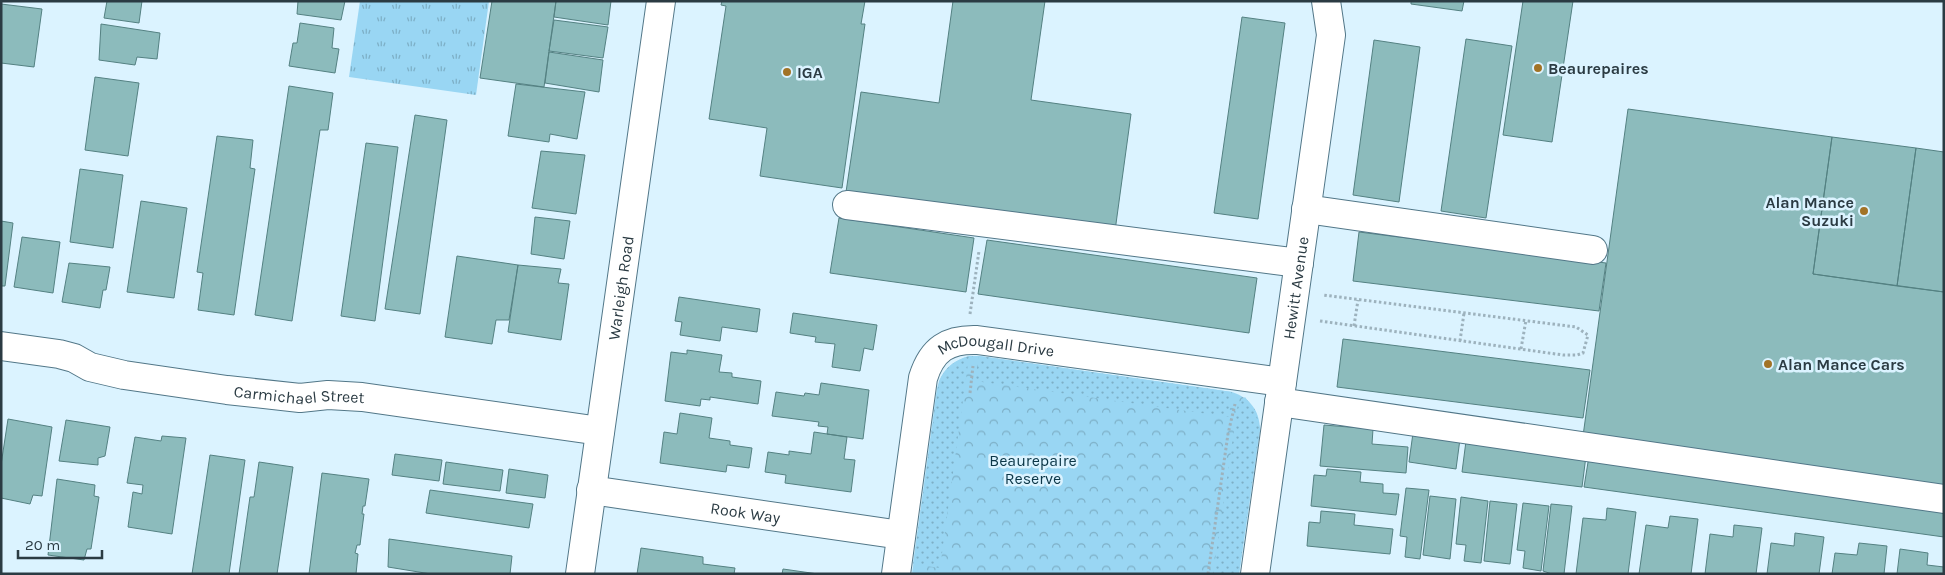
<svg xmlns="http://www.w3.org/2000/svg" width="1945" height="575" font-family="Karla,sans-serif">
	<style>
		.grass { fill: url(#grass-tufts) }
		.park { fill: url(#park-crowns) }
		.garden { fill: url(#garden-dots) }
		.building { fill: #8cbbbc; stroke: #548182 }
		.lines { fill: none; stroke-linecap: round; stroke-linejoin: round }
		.minor-casing { stroke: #527788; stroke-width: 30 }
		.path { stroke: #9db2bd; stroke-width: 3; stroke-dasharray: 2.5 2.5; stroke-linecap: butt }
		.minor { stroke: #fff; stroke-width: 28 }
		.poi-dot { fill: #a27326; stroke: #dbf3ff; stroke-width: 2 }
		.labels { text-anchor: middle; stroke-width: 5; stroke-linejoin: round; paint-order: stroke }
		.poi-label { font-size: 16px; font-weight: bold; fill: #2b3b43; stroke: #dbf3ff; text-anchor: start }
		.street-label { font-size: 16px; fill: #2b3b43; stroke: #dbf3ff }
		.park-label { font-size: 16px; fill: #0c3748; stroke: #dbf3ff }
	</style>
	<defs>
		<pattern id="grass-tufts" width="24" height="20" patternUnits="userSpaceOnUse" patternTransform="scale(1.25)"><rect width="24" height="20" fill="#99d6f3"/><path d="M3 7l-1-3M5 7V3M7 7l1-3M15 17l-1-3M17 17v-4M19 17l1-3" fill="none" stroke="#7dafc6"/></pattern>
		<pattern id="park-crowns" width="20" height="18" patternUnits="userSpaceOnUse" patternTransform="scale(1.25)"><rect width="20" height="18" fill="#99d6f3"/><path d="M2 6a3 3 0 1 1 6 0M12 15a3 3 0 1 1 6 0" fill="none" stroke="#7dafc6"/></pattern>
		<pattern id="garden-dots" width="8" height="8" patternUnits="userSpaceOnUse" patternTransform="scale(1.25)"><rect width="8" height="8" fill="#99d6f3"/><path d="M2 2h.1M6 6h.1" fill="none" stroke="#7dafc6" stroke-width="1.8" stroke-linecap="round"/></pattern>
	</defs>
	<rect width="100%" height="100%" fill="#dbf3ff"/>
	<!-- grass -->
	<path class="grass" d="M360 1H489L476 95 349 77Z"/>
	<!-- park -->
	<path class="park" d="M969 356H979L1232 392C1250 398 1259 410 1260 429L1239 574H912L937 388C942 371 952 361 969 356Z"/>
	<!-- garden -->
	<path class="garden" d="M969 356 940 568 913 564 939 381C945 367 955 360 969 356Z
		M979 356 1232 392 1229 417 975 381Z
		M1245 397 1256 412 1260 429 1239 574H1213L1238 403Z"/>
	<!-- building -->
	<path class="building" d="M107 1H142L139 23 104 18Z
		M298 1H345L341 20 297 14Z
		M492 1H556L544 87 480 78Z
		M556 1H611L608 25 554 17Z
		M722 1H865L861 24H865L842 188 760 176 767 128 709 119 726 6 721 5Z
		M953 1H1045L1031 100 1131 114 1115 231 846 192 861 92 939 103Z
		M1411 1H1464L1462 11 1411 4Z
		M1523 1H1573L1552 142 1503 135Z
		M1 4 42 9 34 67 1 63Z
		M1242 17 1285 23 1258 219 1214 213Z
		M554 20 608 27 603 58 549 51Z
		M300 23 334 28 332 48 339 49 335 73 289 66 293 43H297Z
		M101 24 160 33 157 59 137 57 135 65 99 60Z
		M1466 39 1512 46 1486 218 1441 211Z
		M1374 40 1420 47 1399 202 1353 195Z
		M549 52 603 60 599 92 545 83Z
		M95 77 139 83 128 156 85 150Z
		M516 84 585 92 577 139 550 134 549 142 508 136Z
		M289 86 333 93 328 130H320L292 321 255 315Z
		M1628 109 1832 137 1813 274 1944 292V486L1583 436Z
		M415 115 447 120 420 314 385 309Z
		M217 136 253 140 250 168 255 169 234 315 198 310 203 273 197 272Z
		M1832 137 1916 148 1897 286 1813 274Z
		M366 143 398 147 375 321 341 316Z
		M1916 148 1944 152V292L1897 286Z
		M541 151 585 155 576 214 532 208Z
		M80 169 123 175 113 248 70 242Z
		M141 201 187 208 174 298 127 292Z
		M535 217 570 221 564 259 531 254Z
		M839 218 974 238 966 292 830 273Z
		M1 221 13 223 5 286H1Z
		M1359 232 1606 263 1599 311 1353 281Z
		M22 237 60 242 53 293 14 287Z
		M987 240 1257 278 1249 333 978 294Z
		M457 256 518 265 509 320H496L492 344 445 337Z
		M69 263 110 267 106 290H103L100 308 62 302Z
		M518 265 561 269 558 283 569 284 561 340 508 332Z
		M679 297 760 309 757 332 722 327 720 341 680 335 682 322 675 321Z
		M793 313 877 325 873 350 864 348 860 371 832 367 835 344 815 342 816 337 790 333Z
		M1343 339 1590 370 1583 418 1337 387Z
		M687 350 722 355 719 372 732 373V377L761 381 758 404 710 397V400L701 399 700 406 665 401 671 352 687 354Z
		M821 383 869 390 863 439 827 434 828 427 818 426 819 422 772 416 776 392 804 396 805 393 819 395Z
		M680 413 712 418 709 438 730 441V445L752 448 749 468 727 465 726 472 660 463 664 432 677 434Z
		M8 419 52 427 42 496 33 495 30 504 1 498V465Z
		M66 420 110 427 105 456 98 458V465L59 461Z
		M1324 425 1373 429 1372 444 1408 447 1406 473 1320 466Z
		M814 432 847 437 844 459 855 460 851 492 785 483 786 475 765 472 768 452 789 455V451L811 454Z
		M1413 433 1460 439 1456 469 1409 462Z
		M162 436 186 438 172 534 128 527 133 492 142 494 143 485 127 483 135 437 161 441Z
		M1466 441 1586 456 1582 487 1462 472Z
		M395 454 442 460 439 481 392 475Z
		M210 455 245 460 229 574H192Z
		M1589 456 1944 506V537L1584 487Z
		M259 462 293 467 277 574H239L250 497H254Z
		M446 462 503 470 500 491 443 484Z
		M509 469 548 475 545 498 506 493Z
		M1327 469 1361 472 1360 482 1383 484V493L1399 494 1396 515 1311 506 1314 475 1326 476Z
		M322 473 369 479 365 506H363L362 514H364L360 545H357L355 553 358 554 356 574H309Z
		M57 479 95 485 94 496 99 497 91 549H87L84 560 48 555Z
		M1406 488 1429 490 1420 559 1405 557 1407 537 1400 536Z
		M430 490 533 504 529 528 426 513Z
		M1430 496 1456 499 1450 559 1423 555Z
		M1461 497 1488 501 1481 563 1464 561 1466 545 1456 544Z
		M1490 501 1517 504 1510 564 1484 561Z
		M1523 503 1549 506 1541 571 1523 568 1525 551 1517 550Z
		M1551 504 1572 506 1564 574H1552L1543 571Z
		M1607 508 1636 512 1628 574H1576L1583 518 1606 520Z
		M1321 511 1355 514 1354 525 1393 529 1390 554 1307 546 1309 522 1320 523Z
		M1670 516 1698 519 1691 574H1639L1646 525 1668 528Z
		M1734 525 1762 528 1756 574H1705L1710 534 1733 537Z
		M1795 533 1824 537 1819 574H1767L1771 543 1794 546Z
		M389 539 512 556 510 574H431L388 567Z
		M1859 543 1887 546 1884 574H1832L1835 553 1857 555Z
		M641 548 703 557V564L735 568 734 574H637Z
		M1900 549 1928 553 1927 565 1944 567V574H1897Z
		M783 569 818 574H782Z"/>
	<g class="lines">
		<!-- minor casing -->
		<g class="minor-casing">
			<g id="minor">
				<path d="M847 205 1299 263"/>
				<path d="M1306 209 1593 250"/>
				<path id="s1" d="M1 346 59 354 74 358 90 367 124 375 227 390 300 398 328 395 362 397 600 431"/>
				<path d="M1279 402 1944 499"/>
				<path id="s2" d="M591 490 901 535"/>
				<path id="s3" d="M580 574 661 1"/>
				<path id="s4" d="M896 574 923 378C932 349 948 339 977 340L1282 382"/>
				<path id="s5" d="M1255 574 1331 35 1326 1"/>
			</g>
		</g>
		<!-- path -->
		<path class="path" d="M970 314 979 251
			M1320 321 1563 355H1577L1583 353 1588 335 1576 327 1323 295
			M1354 326 1358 300
			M1460 341 1464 313
			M1521 349 1526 320
			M970 393 973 366
			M1208 574 1228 434 1235 404"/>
		<!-- minor -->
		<use href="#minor" class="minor"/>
	</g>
	<!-- markers -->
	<g class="poi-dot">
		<circle cx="1538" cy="68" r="5"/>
		<circle cx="787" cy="72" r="5"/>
		<circle cx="1864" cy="211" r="5"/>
		<circle cx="1768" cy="364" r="5"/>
	</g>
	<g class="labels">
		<!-- poi labels -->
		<g class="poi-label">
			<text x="1548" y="74">Beaurepaires</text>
			<text x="797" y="78">IGA</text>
			<text x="1854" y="208" text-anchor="end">Alan Mance<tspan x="1854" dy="18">Suzuki</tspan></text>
			<text x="1778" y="370">Alan Mance Cars</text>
		</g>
		<!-- street labels -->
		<g class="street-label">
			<text dy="6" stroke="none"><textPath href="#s5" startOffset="289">Hewitt Avenue</textPath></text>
			<text dy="6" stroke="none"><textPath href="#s3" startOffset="289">Warleigh Road</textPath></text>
			<text dy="6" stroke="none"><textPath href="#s4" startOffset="289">McDougall Drive</textPath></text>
			<text dy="6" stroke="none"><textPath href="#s1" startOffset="304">Carmichael Street</textPath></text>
			<text dy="6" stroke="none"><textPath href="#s2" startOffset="156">Rook Way</textPath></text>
		</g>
		<!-- park labels -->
		<g class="park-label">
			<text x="1033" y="466">Beaurepaire<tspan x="1033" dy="18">Reserve</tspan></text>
		</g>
	</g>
	<!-- border -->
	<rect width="1945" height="575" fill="none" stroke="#2b3b43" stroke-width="5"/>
	<!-- scale -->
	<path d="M18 550v8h84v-8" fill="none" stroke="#2b3b43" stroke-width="2.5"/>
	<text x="25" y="550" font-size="15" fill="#2b3b43" stroke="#dbf3ff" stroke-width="4" paint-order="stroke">20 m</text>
</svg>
